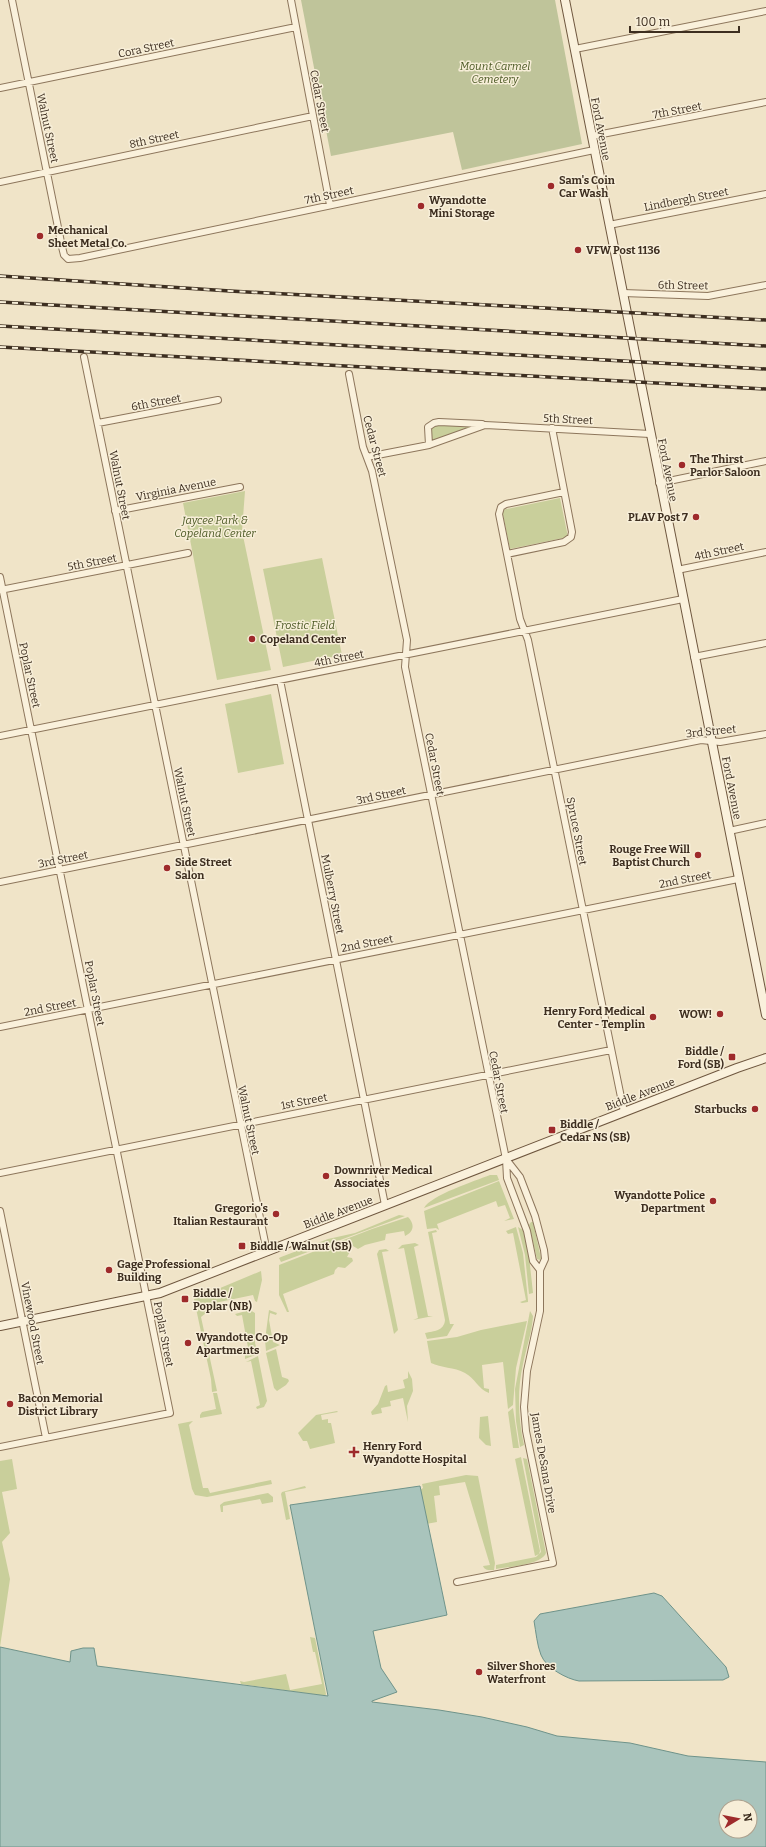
<svg xmlns="http://www.w3.org/2000/svg" width="766" height="1847" font-family="Bitter,serif">
	<style>
		.green { fill: #c9cf9b }
		.cemetery { fill: #bfc49a }
		.water { fill: #a9c4bc; stroke: #6f938a; fill-rule: evenodd }
		.lines { fill: none; stroke-linecap: round; stroke-linejoin: round }
		.street-casing { stroke: #8d765c; stroke-width: 8 }
		.secondary-casing { stroke: #6f573f; stroke-width: 10 }
		.street { stroke: #faf1dc; stroke-width: 6 }
		.secondary { stroke: #faf1dc; stroke-width: 8 }
		.rail-casing { stroke: #3d2e20; stroke-width: 3.5 }
		.rail { stroke: #f7eed8; stroke-width: 2; stroke-dasharray: 6; stroke-linecap: butt }
		.poi-dot { fill: #9e2a2b; stroke: #f7eed8; stroke-width: 1.5 }
		.labels { text-anchor: middle; stroke-width: 3; stroke-linejoin: round; paint-order: stroke }
		.street-label { font-size: 11px; fill: #3d2e20; stroke: #f7eed8 }
		.park-label { font-size: 11px; font-style: italic; fill: #4d5a26; stroke: #f7eed8 }
		.poi-label { font-size: 11px; font-weight: bold; fill: #3d2e20; stroke: #f7eed8; text-anchor: start }
	</style>
	<rect width="100%" height="100%" fill="#f0e4c8"/>
	<!-- green -->
	<path class="green" d="M434 423 485 425 429 445 428 427Z
		M245 491 242 531 271 670 217 680 183 503Z
		M560 498 568 537 510 549 502 510Z
		M322 558 342 655 283 667 263 569Z
		M271 694 284 764 238 773 225 704Z
		M490 1175H497L499 1180 424 1208C431 1195 475 1181 490 1175Z
		M499 1181 514 1219 504 1221 510 1218 505 1205 498 1207 496 1201 437 1224 439 1230 436 1228 427 1229 424 1211Z
		M399 1215 405 1216 281 1262 279 1258 281 1257 328 1239 355 1233Z
		M408 1217C415 1224 414 1232 405 1236L404 1231 386 1234 385 1240 365 1245 358 1249 353 1246 347 1257 352 1258 353 1261 345 1268 338 1267 335 1270 334 1274 283 1294 289 1312H287L279 1295V1265L372 1229Z
		M531 1222H533L541 1258 540 1260 537 1259 529 1225Z
		M516 1227 523 1253 528 1300V1302L522 1303 520 1302 526 1300 513 1233 508 1234 506 1231Z
		M518 1227 523 1230 528 1247 533 1293 529 1294 525 1255Z
		M436 1230 437 1232 432 1233 450 1324H454L447 1336 427 1339 425 1333C434 1331 444 1331 445 1320L428 1232Z
		M415 1243 419 1245 414 1247 428 1316H433L413 1320 418 1318 404 1248 398 1249 402 1245Z
		M386 1249 389 1251 382 1252 398 1330 394 1334 377 1254 379 1250Z
		M261 1271 262 1280 257 1302 255 1301 253 1295 205 1305 206 1313 201 1317 217 1391 212 1392 211 1379 194 1299Z
		M250 1310 255 1313V1343L258 1354 245 1359V1355L249 1353 242 1315 237 1316 235 1314Z
		M269 1310 277 1313 276 1315 270 1313 269 1320 273 1342 280 1345 266 1351 265 1340Z
		M530 1311 533 1316C532 1333 526 1348 523 1364 517 1391 518 1418 524 1445L520 1447 516 1421 515 1389Z
		M527 1321 516 1368 513 1405 508 1409 503 1362 482 1365 484 1388 489 1389V1393C478 1389 475 1378 465 1373 454 1367 441 1368 431 1363L427 1341 457 1337 481 1330Z
		M276 1349 282 1377 288 1379 289 1381 286 1385 277 1391 274 1388 266 1353Z
		M258 1356 267 1401 264 1407 257 1409 256 1407 260 1405 251 1361 246 1362Z
		M408 1371 412 1379 413 1391 407 1406 408 1422 403 1398 390 1401 391 1406 381 1408 382 1413 372 1415 371 1412 378 1404 385 1386 387 1385 388 1392 405 1388 403 1380 408 1378Z
		M213 1393H217L222 1414 200 1418V1415L202 1412 216 1409Z
		M513 1408 519 1448H513L508 1412Z
		M337 1411 338 1412 321 1415 322 1420 328 1419V1423H331L335 1443 310 1449 307 1441H303L298 1433 316 1415Z
		M488 1416 491 1446 486 1445 479 1438 480 1417Z
		M193 1421 189 1425 203 1488H208L210 1493 271 1480 272 1484 207 1497 195 1495 192 1489 178 1424Z
		M521 1457 540 1551 539 1554 535 1556 515 1459Z
		M523 1458 527 1459 546 1553C541 1565 508 1567 496 1569V1565L536 1557 541 1552Z
		M12 1459 17 1489 2 1492 10 1533 2 1542 10 1579 0 1647V1461Z
		M466 1475 478 1476 495 1563 494 1570C490 1570 485 1571 483 1566L490 1565 465 1482 439 1486 440 1495 434 1496 437 1522 426 1524 420 1490 423 1488 422 1484Z
		M305 1486 306 1488 285 1492 290 1519 286 1520 281 1494 282 1492Z
		M268 1493 273 1497V1502L262 1504 260 1499 223 1506V1512H221L220 1505 224 1502Z
		M310 1637 315 1638 326 1694 325 1696 241 1684 240 1681 244 1682 286 1674 290 1690 322 1684 315 1652H313Z"/>
	<!-- cemetery -->
	<path class="cemetery" d="M301 0H555L582 144 462 170 453 132 331 156Z"/>
	<!-- water -->
	<path class="water" d="M420 1486 447 1615 373 1631 381 1668 397 1692 372 1701V1702L439 1710 482 1717 527 1727 557 1736 630 1743 688 1756 766 1762V1847H0V1647L70 1662 71 1651 83 1648H94L97 1666 328 1696 290 1505ZM726 1807H750V1831H726Z
		M654 1593 662 1596 726 1667 729 1677 723 1680 579 1681C567 1679 546 1668 541 1655 537 1645 536 1632 534 1621L540 1614Z"/>
	<g class="lines">
		<!-- street casing -->
		<g class="street-casing">
			<path id="street" d="M12 0 62 247 64 255 68 259 80 258 594 150
				M291 0 330 205
				M575 49 766 11
				M0 88 296 27
				M592 136 766 102
				M0 182 313 116
				M609 225 766 194
				M623 293 708 296 766 285
				M84 357 267 1252
				M349 374 363 447 372 471 407 640 405 667 506 1159 507 1178 527 1231 533 1261 540 1270
				M98 423 218 400
				M429 445 428 427 434 423 439 422 482 424
				M367 457 429 445 485 425 650 434
				M659 483 766 461
				M564 492 506 504 501 507 499 514 520 619 528 640 624 1112
				M115 511 240 487
				M507 554 564 542 571 537 572 532 552 428
				M677 570 766 552
				M0 577 170 1413 0 1447
				M0 590 188 553
				M694 657 766 643
				M280 680 385 1205
				M0 736 683 599
				M729 831 766 823
				M0 882 701 740 720 742 766 734
				M0 1027 738 879
				M0 1173 611 1050
				M0 1211 46 1438
				M457 1582 553 1563 526 1431 524 1407 527 1371 540 1311V1270L545 1259 544 1250 535 1216 520 1177 506 1159"/>
		</g>
		<!-- secondary casing -->
		<g class="secondary-casing">
			<path id="secondary" d="M565 0 766 1015
				M0 1326 160 1293 737 1068 766 1058"/>
		</g>
		<!-- street -->
		<use href="#street" class="street"/>
		<!-- secondary -->
		<use href="#secondary" class="secondary"/>
		<!-- rail casing -->
		<g class="rail-casing">
			<path id="rail" d="M0 276 230 291 766 320
				M0 302 766 346
				M0 326 766 369
				M0 347 766 389"/>
		</g>
		<!-- rail -->
		<use href="#rail" class="rail"/>
	</g>
	<!-- markers -->
	<g class="poi-dot">
		<circle cx="551" cy="186" r="4"/>
		<circle cx="421" cy="206" r="4"/>
		<circle cx="40" cy="236" r="4"/>
		<circle cx="578" cy="250" r="4"/>
		<circle cx="682" cy="465" r="4"/>
		<circle cx="696" cy="517" r="4"/>
		<circle cx="252" cy="639" r="4"/>
		<circle cx="698" cy="855" r="4"/>
		<circle cx="167" cy="868" r="4"/>
		<circle cx="720" cy="1014" r="4"/>
		<circle cx="653" cy="1017" r="4"/>
		<rect x="728" y="1053" width="8" height="8" rx="2"/>
		<circle cx="755" cy="1109" r="4"/>
		<rect x="548" y="1126" width="8" height="8" rx="2"/>
		<circle cx="326" cy="1176" r="4"/>
		<circle cx="713" cy="1201" r="4"/>
		<circle cx="276" cy="1214" r="4"/>
		<rect x="238" y="1242" width="8" height="8" rx="2"/>
		<circle cx="109" cy="1270" r="4"/>
		<rect x="181" y="1295" width="8" height="8" rx="2"/>
		<circle cx="188" cy="1343" r="4"/>
		<circle cx="10" cy="1404" r="4"/>
		<path d="M352 1446h4v4h4v4h-4v4h-4v-4h-4v-4h4z"/>
		<circle cx="479" cy="1672" r="4"/>
	</g>
	<g class="labels">
		<!-- street labels -->
		<g class="street-label">
			<text transform="translate(146 48) rotate(-12)" y="4">Cora Street</text>
			<text transform="translate(320 101) rotate(79)" y="4">Cedar Street</text>
			<text transform="translate(677 110) rotate(-11)" y="4">7th Street</text>
			<text transform="translate(48 128) rotate(78)" y="4">Walnut Street</text>
			<text transform="translate(601 129) rotate(79)" y="4">Ford Avenue</text>
			<text transform="translate(154 139) rotate(-12)" y="4">8th Street</text>
			<text transform="translate(329 195) rotate(-12)" y="4">7th Street</text>
			<text transform="translate(686 199) rotate(-11)" y="4">Lindbergh Street</text>
			<text transform="translate(683 285) rotate(1)" y="4">6th Street</text>
			<text transform="translate(156 402) rotate(-11)" y="4">6th Street</text>
			<text transform="translate(568 419) rotate(3)" y="4">5th Street</text>
			<text transform="translate(375 446) rotate(75)" y="4">Cedar Street</text>
			<text transform="translate(668 470) rotate(79)" y="4">Ford Avenue</text>
			<text transform="translate(120 485) rotate(79)" y="4">Walnut Street</text>
			<text transform="translate(176 489) rotate(-11)" y="4">Virginia Avenue</text>
			<text transform="translate(719 551) rotate(-12)" y="4">4th Street</text>
			<text transform="translate(92 562) rotate(-11)" y="4">5th Street</text>
			<text transform="translate(339 658) rotate(-11)" y="4">4th Street</text>
			<text transform="translate(30 675) rotate(78)" y="4">Poplar Street</text>
			<text transform="translate(711 731) rotate(-6)" y="4">3rd Street</text>
			<text transform="translate(435 764) rotate(79)" y="4">Cedar Street</text>
			<text transform="translate(732 788) rotate(79)" y="4">Ford Avenue</text>
			<text transform="translate(381 795) rotate(-12)" y="4">3rd Street</text>
			<text transform="translate(185 802) rotate(78)" y="4">Walnut Street</text>
			<text transform="translate(577 831) rotate(79)" y="4">Spruce Street</text>
			<text transform="translate(63 859) rotate(-11)" y="4">3rd Street</text>
			<text transform="translate(685 879) rotate(-11)" y="4">2nd Street</text>
			<text transform="translate(333 894) rotate(79)" y="4">Mulberry Street</text>
			<text transform="translate(367 943) rotate(-11)" y="4">2nd Street</text>
			<text transform="translate(95 993) rotate(79)" y="4">Poplar Street</text>
			<text transform="translate(50 1007) rotate(-11)" y="4">2nd Street</text>
			<text transform="translate(499 1082) rotate(79)" y="4">Cedar Street</text>
			<text transform="translate(640 1094) rotate(-21)" y="4">Biddle Avenue</text>
			<text transform="translate(304 1101) rotate(-11)" y="4">1st Street</text>
			<text transform="translate(249 1120) rotate(78)" y="4">Walnut Street</text>
			<text transform="translate(338 1212) rotate(-21)" y="4">Biddle Avenue</text>
			<text transform="translate(33 1323) rotate(79)" y="4">Vinewood Street</text>
			<text transform="translate(164 1334) rotate(79)" y="4">Poplar Street</text>
			<text transform="translate(544 1463) rotate(80)" y="4">James DeSana Drive</text>
		</g>
		<!-- park labels -->
		<g class="park-label">
			<text x="495" y="70">Mount Carmel<tspan x="495" dy="13">Cemetery</tspan></text>
			<text x="215" y="524">Jaycee Park &amp;<tspan x="215" dy="13">Copeland Center</tspan></text>
			<text x="305" y="629">Frostic Field</text>
		</g>
		<!-- poi labels -->
		<g class="poi-label">
			<text x="559" y="184">Sam's Coin<tspan x="559" dy="13">Car Wash</tspan></text>
			<text x="429" y="204">Wyandotte<tspan x="429" dy="13">Mini Storage</tspan></text>
			<text x="48" y="234">Mechanical<tspan x="48" dy="13">Sheet Metal Co.</tspan></text>
			<text x="586" y="254">VFW Post 1136</text>
			<text x="690" y="463">The Thirst<tspan x="690" dy="13">Parlor Saloon</tspan></text>
			<text x="688" y="521" text-anchor="end">PLAV Post 7</text>
			<text x="260" y="643">Copeland Center</text>
			<text x="690" y="853" text-anchor="end">Rouge Free Will<tspan x="690" dy="13">Baptist Church</tspan></text>
			<text x="175" y="866">Side Street<tspan x="175" dy="13">Salon</tspan></text>
			<text x="645" y="1015" text-anchor="end">Henry Ford Medical<tspan x="645" dy="13">Center - Templin</tspan></text>
			<text x="712" y="1018" text-anchor="end">WOW!</text>
			<text x="724" y="1055" text-anchor="end">Biddle /<tspan x="724" dy="13">Ford (SB)</tspan></text>
			<text x="747" y="1113" text-anchor="end">Starbucks</text>
			<text x="560" y="1128">Biddle /<tspan x="560" dy="13">Cedar NS (SB)</tspan></text>
			<text x="334" y="1174">Downriver Medical<tspan x="334" dy="13">Associates</tspan></text>
			<text x="705" y="1199" text-anchor="end">Wyandotte Police<tspan x="705" dy="13">Department</tspan></text>
			<text x="268" y="1212" text-anchor="end">Gregorio's<tspan x="268" dy="13">Italian Restaurant</tspan></text>
			<text x="250" y="1250">Biddle / Walnut (SB)</text>
			<text x="117" y="1268">Gage Professional<tspan x="117" dy="13">Building</tspan></text>
			<text x="193" y="1297">Biddle /<tspan x="193" dy="13">Poplar (NB)</tspan></text>
			<text x="196" y="1341">Wyandotte Co-Op<tspan x="196" dy="13">Apartments</tspan></text>
			<text x="18" y="1402">Bacon Memorial<tspan x="18" dy="13">District Library</tspan></text>
			<text x="363" y="1450">Henry Ford<tspan x="363" dy="13">Wyandotte Hospital</tspan></text>
			<text x="487" y="1670">Silver Shores<tspan x="487" dy="13">Waterfront</tspan></text>
		</g>
	</g>
	<!-- north arrow -->
	<g transform="translate(738 1819) rotate(80)"><circle r="19" fill="#f7eed8" stroke="#ada18e"/>
	<path d="M0-3L7 15L0 10L-7 15Z" fill="#9e2a2b"/>
	<text y="-6" font-size="11" font-weight="bold" text-anchor="middle" fill="#3d2e20">N</text>
	</g>
	<!-- scale -->
	<path d="M630 26v6h109v-6" fill="none" stroke="#3d2e20" stroke-width="2"/>
	<text x="636" y="26" font-size="12" fill="#3d2e20" stroke="#f7eed8" stroke-width="3" paint-order="stroke">100 m</text>
</svg>
